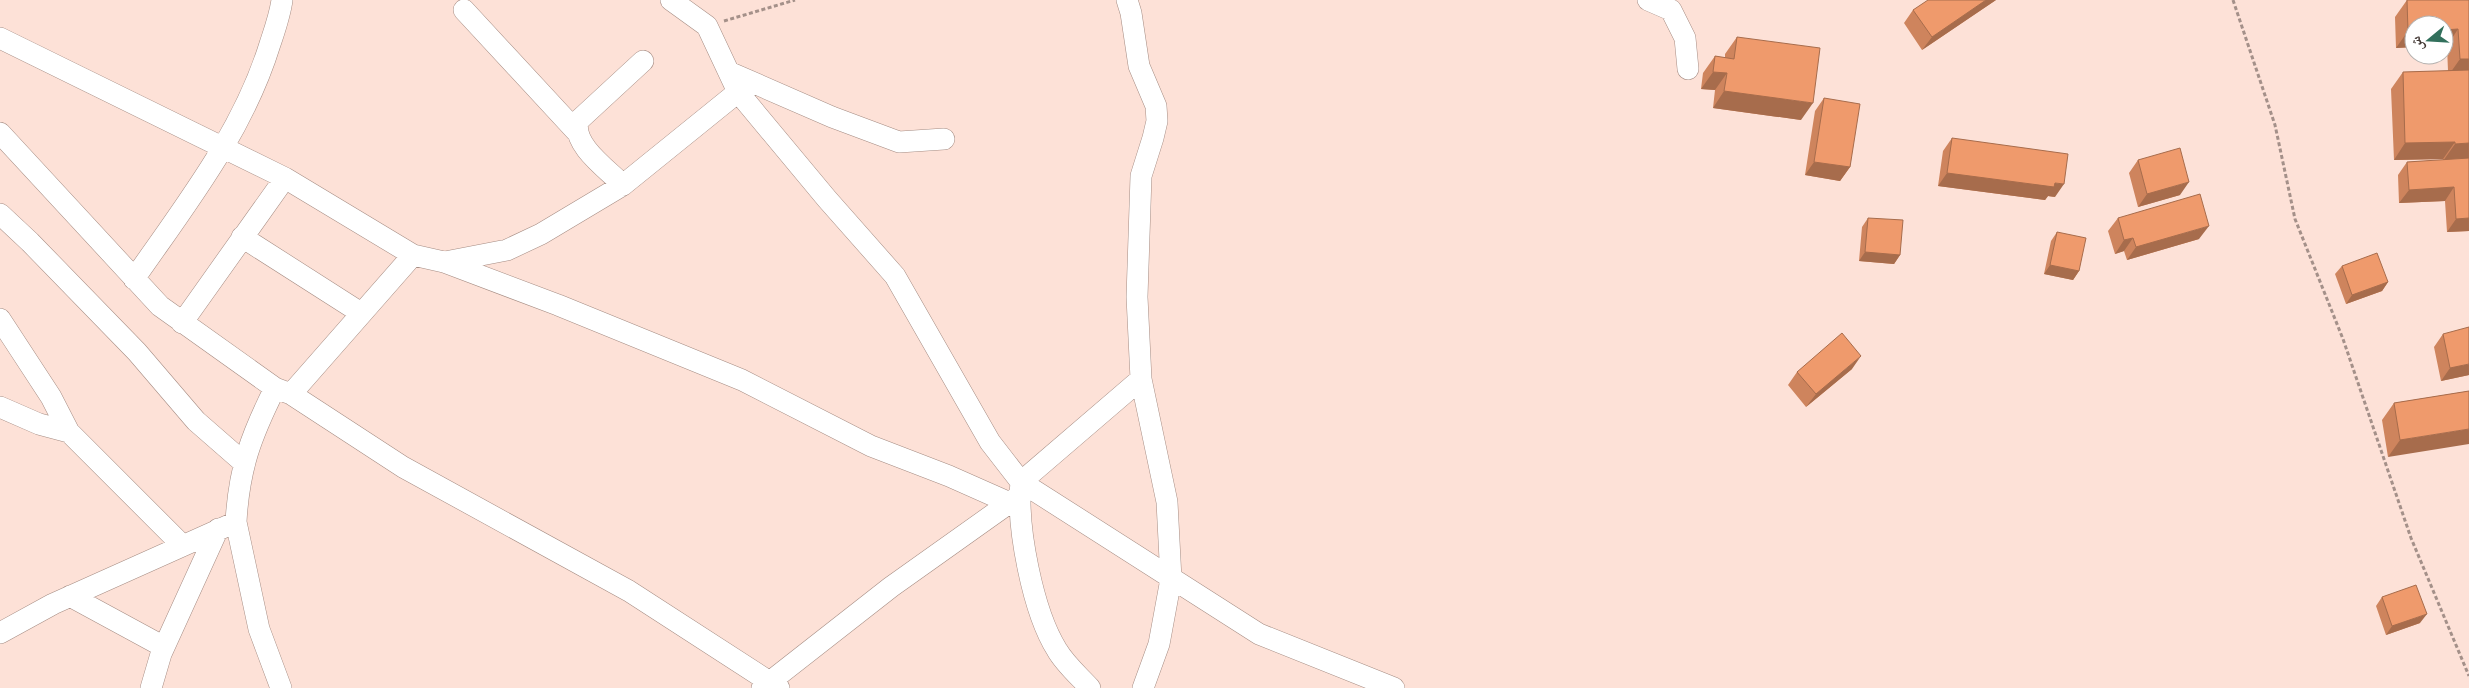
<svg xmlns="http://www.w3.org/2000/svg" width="2469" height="688" font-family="'Varela Round','Noto Naskh Arabic',sans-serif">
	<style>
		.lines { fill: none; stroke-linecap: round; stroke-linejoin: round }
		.minor-casing { stroke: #a58c83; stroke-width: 22 }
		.path { stroke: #a49089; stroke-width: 3; stroke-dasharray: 4 2.5; stroke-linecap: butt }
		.minor { stroke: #fff; stroke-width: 21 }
		.wall { fill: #ce845d }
		.shaded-wall { fill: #a76c4c }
		.building { fill: #ef9a6c; stroke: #a76c4c }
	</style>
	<rect width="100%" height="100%" fill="#fde1d7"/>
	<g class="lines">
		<!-- minor casing -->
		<g class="minor-casing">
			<path id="minor" d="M671 0 707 26 738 92 827 199 895 276 990 442 1021 482 1259 634 1394 688
				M1127 0 1131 13 1139 66 1156 106 1157 121 1153 138 1141 176 1137 297 1141 379 1167 502 1171 579 1159 644 1143 688
				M1648 0 1671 10 1685 38 1688 69
				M464 10 576 131
				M0 38 285 178 413 255 444 262 558 305 742 380 871 446 949 476 1010 503
				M729 72 832 117 899 142 944 139
				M0 133 160 306 275 388 291 394 403 467 629 591 779 688
				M623 185C607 169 572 145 578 121L643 61
				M0 214 30 242 137 352 196 421 243 462
				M242 237 361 313
				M445 262 507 250 541 234 623 185 738 92
				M134 279C186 204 243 132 270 44 275 29 280 15 282 0
				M0 319 51 397 69 432
				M182 323 285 178
				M291 394 413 255
				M0 407 39 424 69 432 182 545
				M236 522 259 629 281 688
				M70 596 164 647
				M0 633 53 604 236 522C239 468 251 436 275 388
				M151 688 161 654 218 529
				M762 688 891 587 1019 496
				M1090 688C1079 676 1065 664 1057 650 1033 612 1016 526 1021 482L1141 379"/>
		</g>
		<!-- path -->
		<path class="path" d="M2233 0 2275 125 2295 219 2343 339 2411 538 2469 676
			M724 21 795 0"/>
		<!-- minor -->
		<use href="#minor" class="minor"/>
	</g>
	<!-- wall -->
	<path class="wall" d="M1996 0 1922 50 1904 23 1913 10Z
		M2407 0H2469V231L2447 232 2445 201 2399 203 2398 175 2407 162 2443 160V159L2394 160 2391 89 2403 72 2448 71 2447 46 2414 25V47L2396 48 2395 17Z
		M1737 37 1801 120 1713 108 1715 90 1701 89 1703 73 1715 56 1725 58V54Z
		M1824 98 1850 167 1840 181 1805 175 1815 111Z
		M1952 138 2055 197 2048 196 2045 200 1938 186 1943 151Z
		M2138 160 2180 195 2138 207 2129 173Z
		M1868 218 1900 255 1894 264 1859 261 1862 227Z
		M2118 218 2199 239 2127 260 2124 251 2115 254 2108 231Z
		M2057 232 2079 271 2073 280 2044 274 2051 241Z
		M2342 266 2388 282 2382 291 2346 304 2335 274Z
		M2443 334 2469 375 2441 381 2434 347Z
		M1852 369 1806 407 1788 385 1797 372Z
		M2469 391 2388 457 2382 420 2394 403Z
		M2382 597 2420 623 2386 635 2376 606Z"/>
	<!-- shaded-wall -->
	<path class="shaded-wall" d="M1986 0H1996L1922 50 1932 37Z
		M2458 29 2447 46H2444V30Z
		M2408 31H2414V47L2396 48Z
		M2460 59H2469V75L2448 76Z
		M1713 72 1727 73 1715 90 1701 89Z
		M1724 91 1813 103 1801 120 1713 108Z
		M2455 142 2443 159 2394 160 2405 143Z
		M2469 143V160L2443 161 2455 144Z
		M1814 162 1850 167 1840 181 1805 175Z
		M1947 173 2055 183 2064 184 2055 197 2048 196 2045 200 1938 186Z
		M2189 182 2180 195 2138 207 2147 194Z
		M2454 187 2445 201 2399 203 2409 190Z
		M2469 218V231L2447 232 2456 219Z
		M2209 226 2199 239 2127 260 2136 247Z
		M2133 238 2124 251 2115 254 2124 240Z
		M1865 252 1900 255 1894 264 1859 261Z
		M2050 265 2079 271 2073 280 2044 274Z
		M2388 282 2382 291 2346 304 2352 295Z
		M1861 356 1852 369 1806 407 1816 394Z
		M2469 364V375L2441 381 2450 368Z
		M2469 429V444L2388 457 2400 440Z
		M2427 614 2420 623 2386 635 2392 626Z"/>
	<!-- building -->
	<path class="building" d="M1928 0H1986L1932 37 1913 10Z
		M2407 0H2469V59H2460L2458 29 2444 30V25H2414V31H2408Z
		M1737 37 1820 48 1813 103 1724 91 1727 73 1713 72 1715 56 1734 59Z
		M2469 70V143L2455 144V142L2405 143 2403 72Z
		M1824 98 1860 104 1850 167 1814 162Z
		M1952 138 2068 154 2064 184 2055 183 2054 187 1947 173Z
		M2180 148 2189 182 2147 194 2138 160Z
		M2469 158V218L2456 219 2454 187 2409 190 2407 162Z
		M2200 194 2209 226 2136 247 2133 238 2124 240 2118 218Z
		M1868 218 1903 220 1900 255 1865 252Z
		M2057 232 2086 238 2079 271 2050 265Z
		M2377 253 2388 282 2352 295 2342 266Z
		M2469 327V364L2450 368 2443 334Z
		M1842 333 1861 356 1816 394 1797 372Z
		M2469 391V429L2400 440 2394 403Z
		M2416 585 2427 614 2392 626 2382 597Z"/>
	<!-- north arrow -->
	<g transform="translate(2429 40) rotate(252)"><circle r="24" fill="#ffffff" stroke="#b4b0ae"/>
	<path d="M0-4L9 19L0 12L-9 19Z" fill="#32705c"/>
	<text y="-8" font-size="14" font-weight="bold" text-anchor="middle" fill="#443935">ش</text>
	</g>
</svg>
